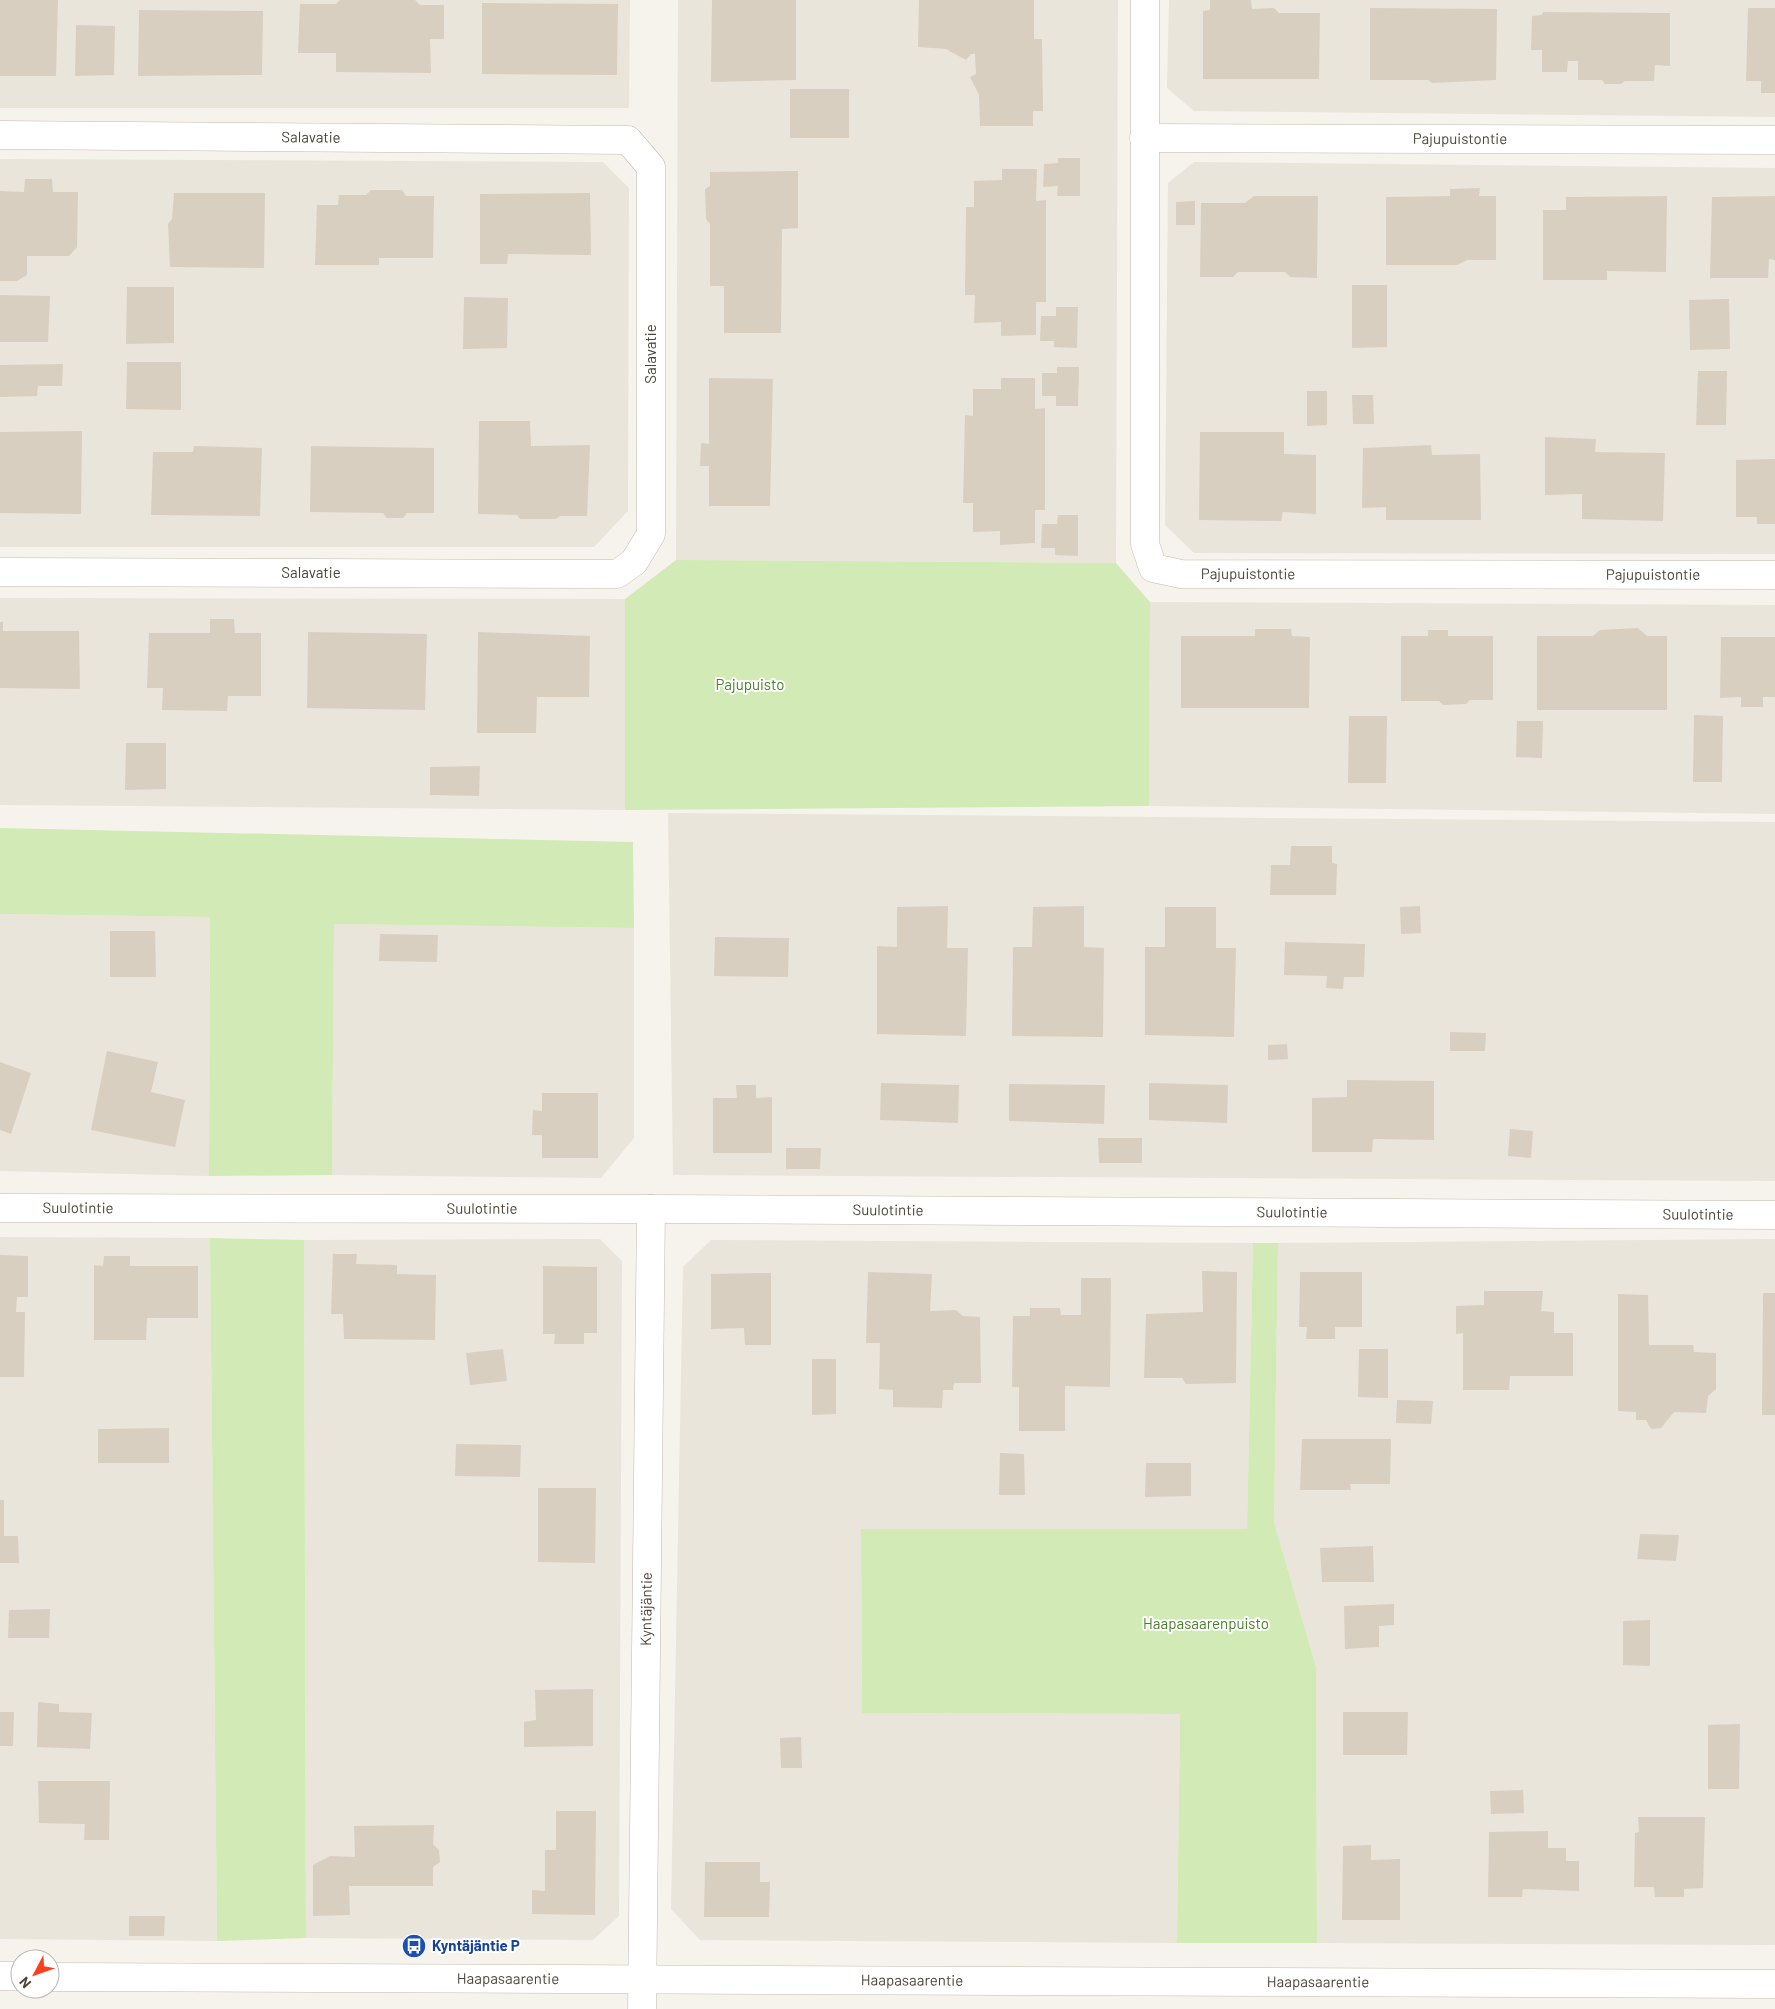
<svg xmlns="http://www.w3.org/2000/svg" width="1775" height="2009" font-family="Barlow,sans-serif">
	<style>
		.residential { fill: #eae5da }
		.green { fill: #d2eab5 }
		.building { fill: #d8cfc1 }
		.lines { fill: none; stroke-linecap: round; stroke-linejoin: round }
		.street-casing { stroke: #c2bbae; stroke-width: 29 }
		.street { stroke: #fff; stroke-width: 28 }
		.labels { text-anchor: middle; stroke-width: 4; stroke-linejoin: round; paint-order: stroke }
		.street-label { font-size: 15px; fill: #4b4439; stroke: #fff }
		.park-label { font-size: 15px; fill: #4a7f2a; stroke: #fff }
		.transit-label { font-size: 15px; font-weight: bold; fill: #164399; stroke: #fff; text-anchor: start }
	</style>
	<rect width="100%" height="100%" fill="#f6f3ec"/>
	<!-- residential -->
	<path class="residential" d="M0 0H630L629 108H0Z
		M678 0H1118L1116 563 676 560Z
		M1169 0H1775V117L1194 111 1167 88Z
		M0 159 603 162 629 188 628 511 594 547H0Z
		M1194 162 1775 168V554L1194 553 1165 525 1168 183Z
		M0 598 625 599V810L0 805Z
		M1150 602 1775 605V814L1149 806Z
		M668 813 1775 822V1181L673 1175Z
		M0 914 210 917 209 1176 0 1171Z
		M334 924 634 928V1138L601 1178 332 1175Z
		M0 1237 210 1238 217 1941 0 1939Z
		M600 1239 622 1261 619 1916 593 1940 306 1938 304 1240Z
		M1775 1239V1945L1317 1943 1316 1667 1274 1522 1278 1243Z
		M711 1240 1253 1243 1247 1530 861 1529 862 1713 1180 1714 1177 1943 700 1940 671 1909 683 1267Z"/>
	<!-- green -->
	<path class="green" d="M676 560 1116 563 1150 602 1149 806 625 810V599Z
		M0 828 633 842 634 928 334 924 332 1175 209 1176 210 917 0 914Z
		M210 1238 304 1240 306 1938 217 1941Z
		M1253 1243H1278L1274 1522 1316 1667 1317 1943H1177L1180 1714 862 1713 861 1529H1247Z"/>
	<!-- building -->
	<path class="building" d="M0 0H58L56 76H0Z
		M340 0H415L420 5H444V39H430L431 73 336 72V53H298L300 4H336Z
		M712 0H796V80L711 82Z
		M919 0H1034V39H1042L1043 111H1033V126H980L979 95 970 77 976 74 975 54H971L966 60 946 49 918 47Z
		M1210 0H1251L1252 9 1274 8 1279 13H1320L1319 79H1203V11L1210 10Z
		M482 3 618 4 617 75 482 74Z
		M1370 8 1497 9 1496 80 1432 83 1428 80H1370Z
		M1748 8H1775V93H1761V81H1746Z
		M139 10 263 11 262 75 138 76Z
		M1543 12 1670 13V66L1655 65 1654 81H1625L1621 84H1605L1602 80H1578V61H1568L1567 72H1542V50H1531L1532 16 1542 15Z
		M76 25 115 26 114 75 75 76Z
		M790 89H849V138H790Z
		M1058 158H1080V196H1057L1058 186 1043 187 1044 164 1058 163Z
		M1002 169H1037L1036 201 1046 200V302H1036V335L1001 336V322L974 323 975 295H965L966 207H974V181L1002 180Z
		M798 171V228L782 229 781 333H724V286H710V224L706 219 705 189 710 186V172Z
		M25 179H52L53 192H78L77 247 69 256H27V275L17 281H0V191L24 192Z
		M1480 188 1479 196H1496V260H1467L1457 265H1386V197L1450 196V189Z
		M371 190H402L406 196H434L433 258H379V265H315L317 205H338L339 195H366Z
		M174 193H265L264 268 170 267 168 224 172 219Z
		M590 193 591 255 508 254 507 264H480V194Z
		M1254 196H1318L1317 278 1290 277 1285 272H1238L1233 277H1200L1201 203H1245Z
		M1667 196 1666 272 1607 271V280H1543V210H1566V197Z
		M1775 196V260L1769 259 1768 278H1710L1712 197Z
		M1195 201V225H1176V202Z
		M1352 285H1387V347L1352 348Z
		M127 287H174V343L126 344Z
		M0 295 50 296 48 342H0Z
		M464 297 508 298 507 348 463 349Z
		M1729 299 1730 349 1690 350 1689 300Z
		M1056 307H1078L1077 348 1054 347V341H1040L1041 316H1056Z
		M127 362H181V410L126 409Z
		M63 364 62 386H38L37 396 0 397V365Z
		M1057 367H1079L1078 406H1056V396H1042V373H1057Z
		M1698 371H1727L1726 425H1696Z
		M709 378 773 379 770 506H709V466H700L701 443 709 444Z
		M1001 378H1035V409L1045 408V510H1035V543L1000 545V531L973 532V503H963L965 415 973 416V389H1001Z
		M1307 391H1327V425L1307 426Z
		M1352 395H1373L1374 424H1353Z
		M479 421H530L531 446 590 445 587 516H560L556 519H520L517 515 478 514Z
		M82 431 81 514 0 513V432Z
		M1200 432H1284V454L1316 455V514L1283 512 1281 521 1199 520Z
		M1545 437 1596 439 1595 452 1665 453 1663 521 1582 519V494L1545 495Z
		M1431 445 1432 455 1480 454 1481 520H1386V507L1362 508 1363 448Z
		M194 446 262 448 260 516 151 515 153 452H193Z
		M311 446 434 448V513H407L403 518H387L383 513 310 512Z
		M1775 459V524H1757V517H1736V460Z
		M1058 515H1078V556L1055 555V548H1041L1042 524H1057Z
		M210 619H234L235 633H261V696H228L227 711 162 710 163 688H147L149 633H210Z
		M0 622H3V631H79L80 689 0 688Z
		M1638 628 1647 636H1667V710H1537V636H1593L1600 630Z
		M1255 629H1291L1292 636 1310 637 1309 708H1181V636H1255Z
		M1428 630H1448V636H1493V700H1470L1466 704 1443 705 1439 701H1401V636H1428Z
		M308 632 427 634 425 710 307 708Z
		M478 632 590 636 589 697H537L536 733H477Z
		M1721 637H1775V697H1763V707H1741V697L1720 698Z
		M1694 715 1723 716 1722 782H1693Z
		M1349 716H1387L1386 783H1348Z
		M1517 721H1543L1542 758 1516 757Z
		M126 743H166V789L125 790Z
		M480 766 479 796 430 795V767Z
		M1291 846H1332V863L1337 864 1336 895H1270L1271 865H1290Z
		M948 906 947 948H968L966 1036 877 1034V946L897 947V907Z
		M1084 906V947L1104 948 1103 1037 1012 1036 1013 947H1032L1033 907Z
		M1420 906 1421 933 1401 934 1400 907Z
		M1165 907H1216V948H1236L1234 1037 1145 1035V947H1165Z
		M110 931H155L156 977H110Z
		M380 934 438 935 437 962 379 961Z
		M715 937 789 938 788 977 714 976Z
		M1285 942 1365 944 1364 977H1344L1343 989 1326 988 1327 976 1284 975Z
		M1450 1032 1486 1033 1485 1051H1450Z
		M1287 1044 1288 1059 1268 1060V1045Z
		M107 1051 158 1062 151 1092 185 1100 175 1147 91 1130Z
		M0 1062 31 1073 11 1134 0 1130Z
		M1347 1080 1434 1081V1140L1373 1139 1372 1152H1312V1098L1347 1097Z
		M881 1083 959 1085 958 1123 880 1120Z
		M1149 1083 1228 1085 1227 1123 1149 1120Z
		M1009 1084 1105 1085 1104 1124 1009 1121Z
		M736 1085H756V1098L772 1097V1153H713V1098H737Z
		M542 1093H598V1158H542V1135H532L533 1110 542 1111Z
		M1510 1129 1533 1131 1531 1158 1508 1156Z
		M1098 1138H1142V1163H1099Z
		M786 1148H821L820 1169H786Z
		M333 1254H357L356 1264 397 1265V1274L436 1275 435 1340 344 1339 343 1314H331Z
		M0 1255 28 1256V1297H17L16 1312H25L24 1377H0Z
		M104 1256H130V1266H198V1318H147L146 1340H94V1265L103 1266Z
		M543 1266 597 1267V1333H584V1344H554L555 1334H543Z
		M1202 1271 1237 1272 1236 1383 1186 1384 1182 1378H1144L1146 1314 1203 1312Z
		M868 1272 932 1274 930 1311 956 1310 963 1316 980 1317 981 1383H954L953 1390H943L942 1408 893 1407V1390L879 1389 880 1343H866Z
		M1300 1272H1362V1327H1335V1339H1306L1307 1327H1299Z
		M771 1273V1345H745L744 1328 711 1329V1274Z
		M1081 1278H1111L1110 1387 1065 1386V1431H1019V1387H1012L1013 1316H1030V1308H1060L1061 1315H1081Z
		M1484 1291H1543L1541 1311 1554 1312V1333H1573V1376H1510L1509 1390H1463V1333L1456 1334V1306L1484 1305Z
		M1763 1293H1775V1415H1762Z
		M1618 1294 1648 1295 1649 1345H1693L1694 1352 1716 1353V1389L1708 1396 1706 1413 1674 1412 1661 1428 1651 1429 1646 1420H1636V1412L1618 1411Z
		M503 1349 507 1381 470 1385 466 1353Z
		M1359 1349H1388V1398L1358 1397Z
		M812 1359H836V1414L812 1415Z
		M1397 1400 1433 1401 1431 1424 1396 1423Z
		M169 1428V1463H98V1429Z
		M1302 1439H1391L1390 1484H1350L1351 1490H1300Z
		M456 1444 521 1445 520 1477 455 1476Z
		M1000 1453 1024 1454 1025 1495H999Z
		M1146 1463H1191V1496L1145 1497Z
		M538 1488H596L595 1563 538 1562Z
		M0 1500H4V1536H18L19 1563H0Z
		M1640 1534 1679 1535 1676 1561 1637 1559Z
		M1373 1546 1374 1582H1322L1320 1548Z
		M1394 1604V1625L1379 1626V1647L1345 1649 1344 1606Z
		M50 1609 49 1638H8L9 1610Z
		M1650 1620V1666L1623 1665V1621Z
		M593 1689V1746L524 1747V1722L536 1720 535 1690Z
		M38 1702 59 1704V1712L92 1713 90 1749 37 1747Z
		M0 1712H14L13 1746H0Z
		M1343 1712H1408L1407 1755H1343Z
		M1740 1724 1739 1789H1708V1725Z
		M801 1737 802 1768H781L780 1738Z
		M38 1781H110L109 1840H84L85 1824 39 1823Z
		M1523 1790 1524 1813 1491 1814 1490 1791Z
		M556 1811H596L595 1915 532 1914V1890L545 1891V1850H556Z
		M1638 1817H1705L1703 1888 1684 1889V1897H1655L1654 1887H1634L1635 1833 1639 1832Z
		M434 1825 433 1844 439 1850 440 1862 433 1867V1886H349L350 1915 313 1916V1865L330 1856 355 1857 354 1826Z
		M1548 1831V1848H1566V1861H1579V1891L1523 1889 1522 1897H1488L1489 1832Z
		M1371 1845V1860L1400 1859V1920H1342L1343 1846Z
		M705 1862H760V1882H770L769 1917H704Z
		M129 1916H165L164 1936H129Z"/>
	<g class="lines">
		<!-- street casing -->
		<g class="street-casing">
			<g id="street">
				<path id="s1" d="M1145 0V544L1153 568 1181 574 1775 575"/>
				<path id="s2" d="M0 135 628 140 651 167V534L634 562 617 574 0 572"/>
				<path id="s3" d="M1144 138 1775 140"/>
				<path id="s4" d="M0 1208 651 1209 1775 1215"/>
				<path d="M0 1976H20"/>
				<path id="s5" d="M50 1977 1775 1984"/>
				<path id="s6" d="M642 2009 651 1209"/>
			</g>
		</g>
		<!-- street -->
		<use href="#street" class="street"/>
	</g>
	<!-- icons -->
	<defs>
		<g id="bus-disc" transform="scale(1.25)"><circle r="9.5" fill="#1a4fb4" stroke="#fff"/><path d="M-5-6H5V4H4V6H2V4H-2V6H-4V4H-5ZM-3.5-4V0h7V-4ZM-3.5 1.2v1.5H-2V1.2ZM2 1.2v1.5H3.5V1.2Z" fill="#fff"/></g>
	</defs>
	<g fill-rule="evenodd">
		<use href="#bus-disc" x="414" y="1946"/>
	</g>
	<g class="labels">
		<!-- street labels -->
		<g class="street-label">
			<text dy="5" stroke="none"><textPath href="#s2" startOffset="311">Salavatie</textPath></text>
			<text dy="5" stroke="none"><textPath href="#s3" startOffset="316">Pajupuistontie</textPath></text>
			<text transform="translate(651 354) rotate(-90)" y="5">Salavatie</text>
			<text x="311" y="578">Salavatie</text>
			<text dy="5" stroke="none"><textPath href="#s1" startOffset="665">Pajupuistontie</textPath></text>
			<text dy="5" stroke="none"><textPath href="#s1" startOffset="1070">Pajupuistontie</textPath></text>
			<text dy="5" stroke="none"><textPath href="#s4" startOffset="78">Suulotintie</textPath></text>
			<text dy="5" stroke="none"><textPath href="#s4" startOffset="482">Suulotintie</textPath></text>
			<text dy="5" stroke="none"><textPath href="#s4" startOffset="888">Suulotintie</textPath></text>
			<text dy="5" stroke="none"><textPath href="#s4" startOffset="1292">Suulotintie</textPath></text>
			<text dy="5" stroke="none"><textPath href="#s4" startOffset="1698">Suulotintie</textPath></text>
			<text dy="5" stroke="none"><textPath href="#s6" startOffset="400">Kyntäjäntie</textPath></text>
			<text dy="5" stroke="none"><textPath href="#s5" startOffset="458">Haapasaarentie</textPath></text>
			<text dy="5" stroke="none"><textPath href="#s5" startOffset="862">Haapasaarentie</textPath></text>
			<text dy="5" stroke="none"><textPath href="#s5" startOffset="1268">Haapasaarentie</textPath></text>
		</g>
		<!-- park labels -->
		<g class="park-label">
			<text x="750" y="690">Pajupuisto</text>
			<text x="1206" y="1629">Haapasaarenpuisto</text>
		</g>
		<!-- transit labels -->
		<g class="transit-label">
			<text x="432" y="1951">Kyntäjäntie P</text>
		</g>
	</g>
	<!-- north arrow -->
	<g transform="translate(35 1974) rotate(229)"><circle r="24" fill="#ffffff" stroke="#b7b4b0"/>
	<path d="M0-4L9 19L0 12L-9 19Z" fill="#fc3f1d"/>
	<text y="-8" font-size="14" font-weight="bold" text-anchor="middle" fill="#4b4439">N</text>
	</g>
</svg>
